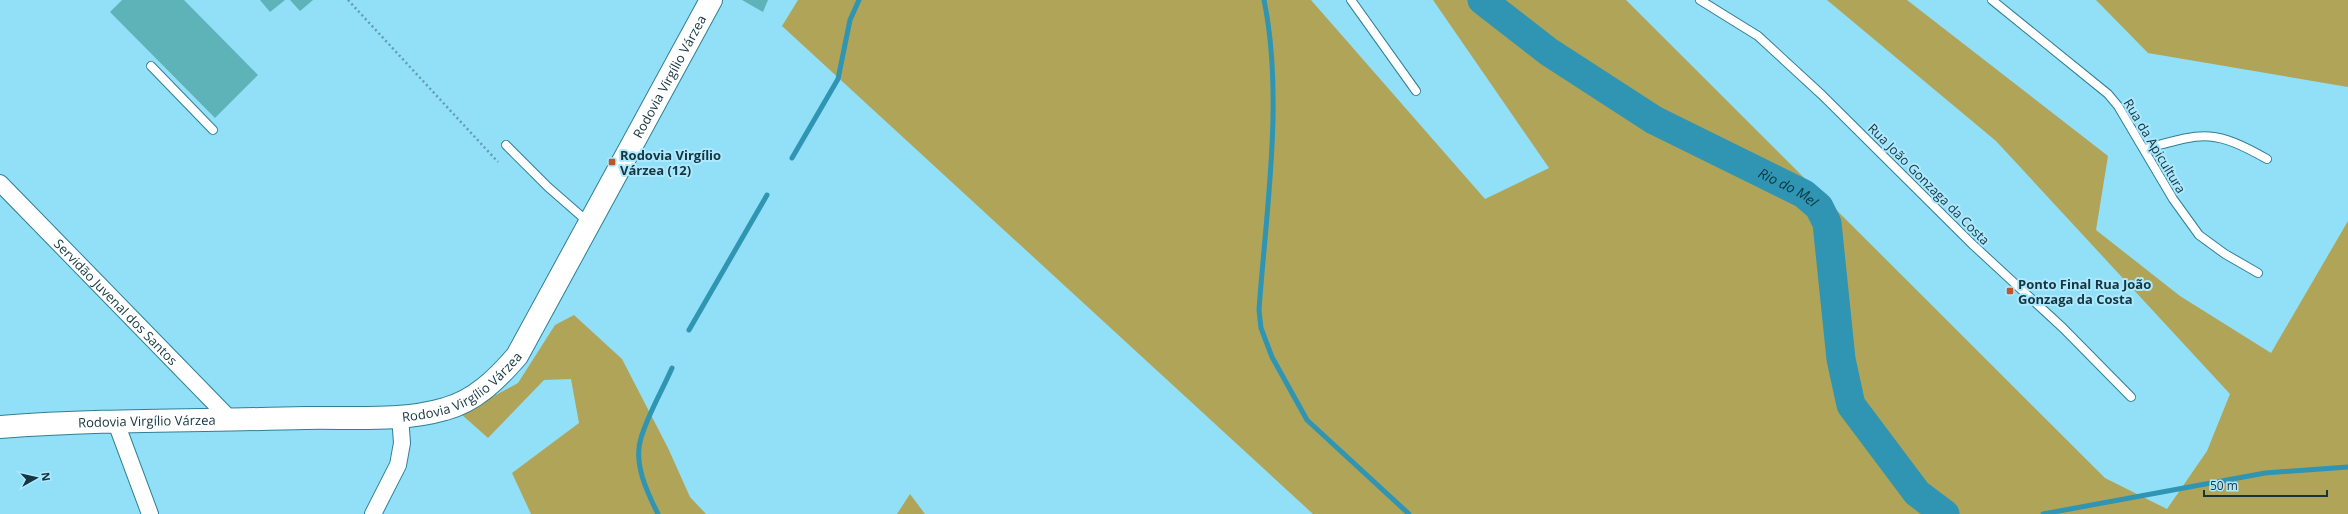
<svg xmlns="http://www.w3.org/2000/svg" width="2348" height="514" font-family="'Open Sans',sans-serif">
	<style>
		.green { fill: #b0a459 }
		.lines { fill: none; stroke-linecap: round; stroke-linejoin: round }
		.stream { stroke: #2f95b2; stroke-width: 5 }
		.river { stroke: #2f95b2; stroke-width: 29 }
		.building { fill: #5db3b8 }
		.service-casing { stroke: #2f7f96; stroke-width: 10 }
		.minor-casing { stroke: #2f7f96; stroke-width: 18 }
		.secondary-casing { stroke: #2f7f96; stroke-width: 24 }
		.path { stroke: #619db0; stroke-width: 2.5; stroke-dasharray: 2 3; stroke-linecap: butt }
		.service { stroke: #fff; stroke-width: 8 }
		.minor { stroke: #fff; stroke-width: 16 }
		.secondary { stroke: #fff; stroke-width: 22 }
		.poi-dot { fill: #bd552d; stroke: #ade9fe; stroke-width: 1.5 }
		.labels { text-anchor: middle; stroke-width: 4; stroke-linejoin: round; paint-order: stroke }
		.street-label { font-size: 13px; fill: #15353f; stroke: #ade9fe }
		.poi-label { font-size: 13px; font-weight: bold; fill: #15353f; stroke: #ade9fe; text-anchor: start }
		.water-label { font-size: 14px; font-style: italic; fill: #083643; stroke: #ade9fe }
	</style>
	<rect width="100%" height="100%" fill="#92dff8"/>
	<!-- green -->
	<path class="green" d="M798 0H1311L1485 199 1549 168 1433 0H1626L2105 478 2167 509 2207 451 2230 394 1996 141 1827 0H1907L2108 156 2096 230 2180 296 2271 353 2348 221V514H1313L782 26Z
		M2096 0H2348V87L2148 53Z
		M574 315 622 359 668 448 690 497 706 514H531L512 473 579 423 571 379 544 380 488 438 461 414 518 383 555 325Z
		M910 494 925 514H897Z"/>
	<g class="lines">
		<!-- stream -->
		<path class="stream" d="M1264 0C1284 97 1266 211 1259 310L1261 328 1272 357 1307 420 1409 514
			M792 158 838 79 850 20 859 0
			M689 330 767 195
			M658 514C647 492 633 463 641 438 648 414 662 391 672 368
			M2043 514 2265 473 2348 467"/>
		<!-- river -->
		<path class="river" id="s1" d="M1482 0 1549 52 1654 120 1804 194 1819 207 1827 223 1841 359 1851 405 1917 493 1945 514"/>
	</g>
	<!-- building -->
	<path class="building" d="M122 0H184L258 75 215 118 110 12Z
		M260 0H285L270 12Z
		M290 0H313L300 11Z
		M742 0H768L763 12Z"/>
	<g class="lines">
		<!-- service casing -->
		<g class="service-casing">
			<path id="service" d="M1351 0 1416 91
				M1700 0 1758 36 1822 95 1972 244 2063 328 2131 397
				M1992 0 2108 94 2118 106 2173 199 2199 235 2225 254 2258 273
				M151 66 213 130
				M506 145 548 187 588 222
				M2144 149C2203 133 2212 128 2267 159"/>
		</g>
		<!-- minor casing -->
		<g class="minor-casing">
			<g id="minor">
				<path id="s2" d="M0 183 231 420"/>
				<path d="M115 420 150 514"/>
				<path d="M373 514 398 465 402 443 400 416"/>
			</g>
		</g>
		<!-- secondary casing -->
		<g class="secondary-casing">
			<g id="secondary">
				<path id="s3" d="M0 427C102 419 204 421 306 418 351 417 401 422 445 409 475 401 497 379 517 356L711 0"/>
			</g>
		</g>
		<!-- path -->
		<path class="path" d="M348 0 498 162"/>
		<!-- service -->
		<use href="#service" class="service"/>
		<!-- minor -->
		<use href="#minor" class="minor"/>
		<!-- secondary -->
		<use href="#secondary" class="secondary"/>
	</g>
	<!-- markers -->
	<g class="poi-dot">
		<rect x="608" y="158" width="8" height="8" rx="2"/>
		<rect x="2006" y="287" width="8" height="8" rx="2"/>
	</g>
	<g class="labels">
		<!-- street labels -->
		<g class="street-label">
			<text dy="5" stroke="none"><textPath href="#s3" startOffset="855">Rodovia Virgílio Várzea</textPath></text>
			<text transform="translate(2155 146) rotate(59)" y="5">Rua da Apicultura</text>
			<text transform="translate(1929 184) rotate(45)" y="5">Rua João Gonzaga da Costa</text>
			<text dy="5" stroke="none"><textPath href="#s2" startOffset="166">Servidão Juvenal dos Santos</textPath></text>
			<text dy="5" stroke="none"><textPath href="#s3" startOffset="471">Rodovia Virgílio Várzea</textPath></text>
			<text dy="5" stroke="none"><textPath href="#s3" startOffset="147">Rodovia Virgílio Várzea</textPath></text>
		</g>
		<!-- poi labels -->
		<g class="poi-label">
			<text x="620" y="160">Rodovia Virgílio<tspan x="620" dy="15">Várzea (12)</tspan></text>
			<text x="2018" y="289">Ponto Final Rua João<tspan x="2018" dy="15">Gonzaga da Costa</tspan></text>
		</g>
		<!-- water labels -->
		<g class="water-label">
			<text dy="5" stroke="none"><textPath href="#s1" startOffset="360">Rio do Mel</textPath></text>
		</g>
	</g>
	<!-- north arrow -->
	<g transform="translate(36 478) rotate(82)" stroke="#ade9fe" stroke-width="3" paint-order="stroke">
	<path d="M0-3L7 15L0 10L-7 15Z" fill="#15353f"/>
	<text y="-6" font-size="11" font-weight="bold" text-anchor="middle" fill="#15353f">N</text>
	</g>
	<!-- scale -->
	<path d="M2204 490v6h123v-6" fill="none" stroke="#15353f" stroke-width="2"/>
	<text x="2210" y="490" font-size="12" fill="#15353f" stroke="#ade9fe" stroke-width="3" paint-order="stroke">50 m</text>
</svg>
